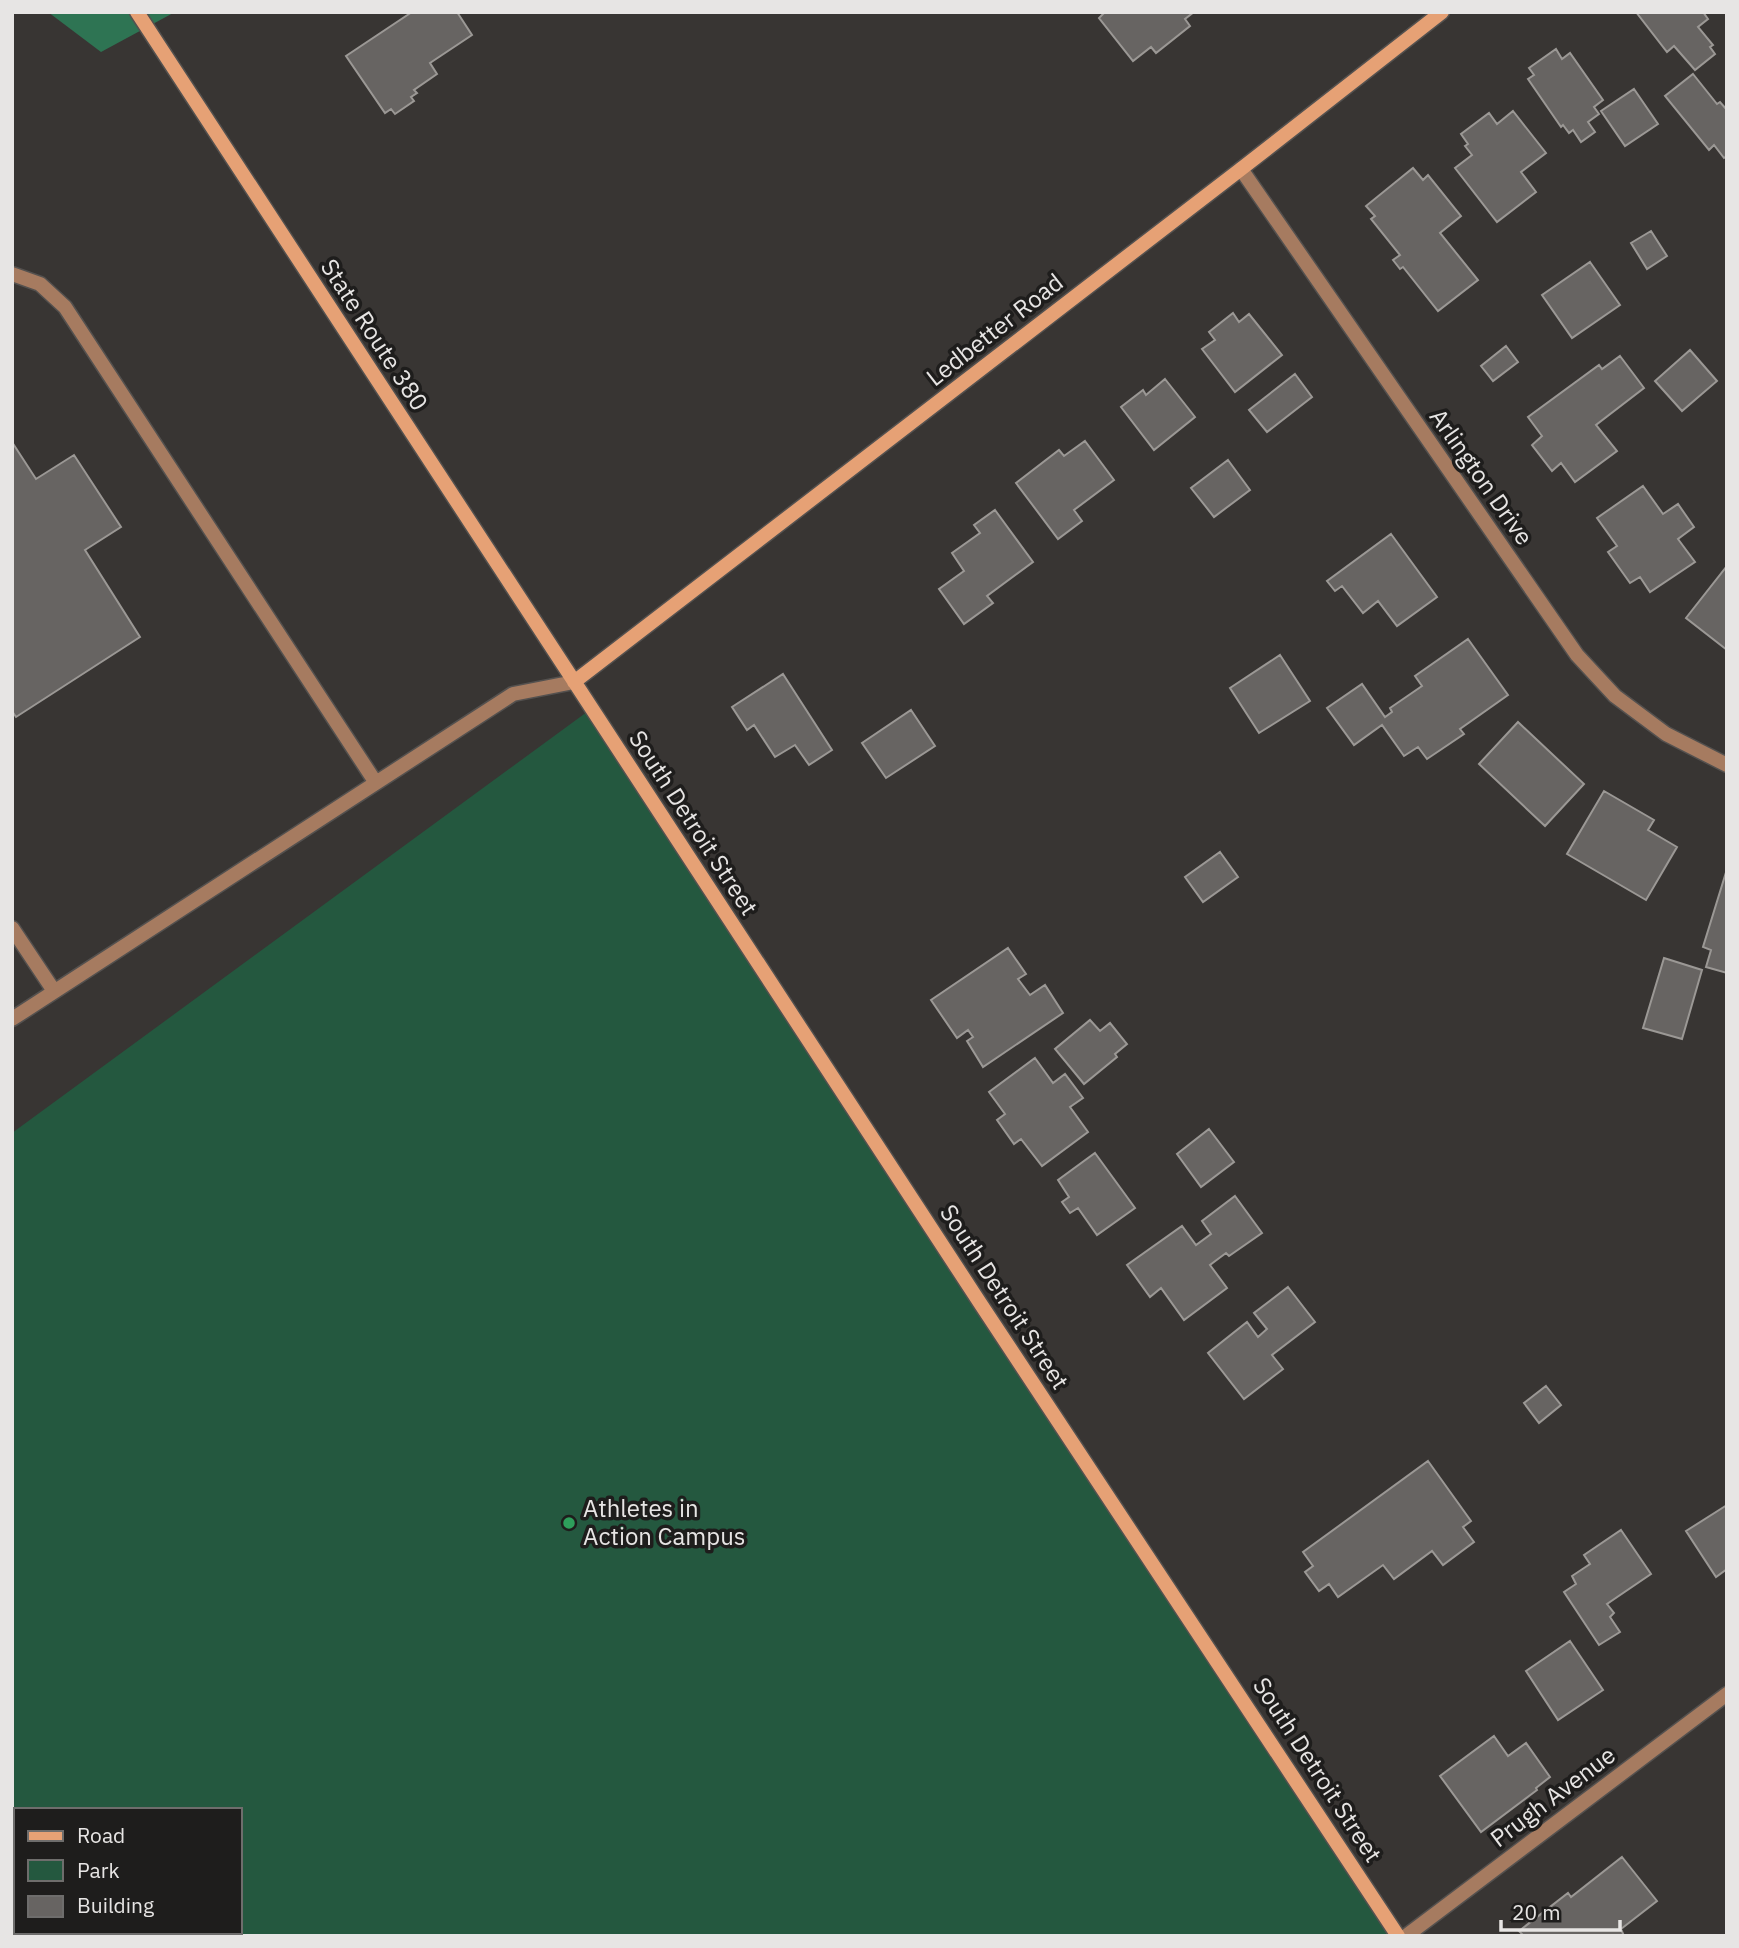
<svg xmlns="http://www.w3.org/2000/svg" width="1739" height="1948" font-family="'IBM Plex Sans',sans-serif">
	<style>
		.green { fill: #24583f; fill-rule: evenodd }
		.forest { fill: #2e7453 }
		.building { fill: #676462; stroke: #9b9895; stroke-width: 2 }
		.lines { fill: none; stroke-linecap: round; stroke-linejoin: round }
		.lane-casing { stroke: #54514f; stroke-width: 17 }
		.street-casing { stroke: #54514f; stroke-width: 17 }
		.secondary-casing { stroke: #54514f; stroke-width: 17 }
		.lane { stroke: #a67b60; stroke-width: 14 }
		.street { stroke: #a67b60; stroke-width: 14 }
		.secondary { stroke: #e6a175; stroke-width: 14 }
		.leisure-dot { fill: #2e9e5b; stroke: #1e1d1c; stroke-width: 2.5 }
		.labels { text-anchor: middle; stroke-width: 7; stroke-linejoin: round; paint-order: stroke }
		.street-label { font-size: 24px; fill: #e7e5e4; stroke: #1e1d1c }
		.poi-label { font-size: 24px; fill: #e7e5e4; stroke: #1e1d1c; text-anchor: start }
	</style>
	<rect width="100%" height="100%" fill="#383533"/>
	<!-- green -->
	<path class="green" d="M591 709 1398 1936H12V1133ZM16 1810H240V1932H16Z"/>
	<!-- forest -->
	<path class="forest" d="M48 12H175L101 52Z"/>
	<!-- building -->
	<path class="building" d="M412 12H457L472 35 430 63 437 74 414 90 417 93 411 97 414 101 395 114 391 109 385 113 346 56Z
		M1105 12H1194L1185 19 1190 26 1156 53 1151 47 1133 61 1099 18Z
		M1636 12H1703L1708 19 1698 27 1713 45 1710 47 1715 54 1695 70 1674 46 1667 52Z
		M1556 49 1562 59 1570 53 1603 100 1594 107 1599 114 1588 122 1595 132 1581 142 1573 130 1569 133 1563 125 1561 127 1528 79 1534 75 1529 68Z
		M1693 74 1717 104 1720 102 1727 110V156L1724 158 1714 145 1709 150 1665 96Z
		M1634 89 1658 124 1625 146 1601 111Z
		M1513 111 1546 153 1521 172 1536 192 1497 222 1455 168 1472 155 1465 146 1468 144 1461 134 1489 113 1497 124Z
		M1413 168 1423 180 1428 175 1461 216 1440 233 1478 280 1438 311 1403 267 1400 269 1393 260 1400 255 1371 219 1375 216 1366 206Z
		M1651 231 1667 256 1647 269 1631 243Z
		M1590 262 1620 305 1572 338 1542 295Z
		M1233 313 1239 322 1249 314 1282 355 1235 392 1202 349 1215 340 1209 332Z
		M1506 346 1518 362 1493 381 1481 366Z
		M1690 350 1717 381 1682 411 1655 381Z
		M1620 356 1644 388 1596 425 1617 451 1575 482 1561 463 1552 471 1532 445 1542 436 1528 417 1599 365 1602 369Z
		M1295 374 1312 397 1267 432 1249 410Z
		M1165 379 1195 417 1154 450 1121 407 1143 390 1146 395Z
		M1085 441 1114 480 1074 510 1082 521 1058 539 1016 483 1059 450 1064 456Z
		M12 442 36 479 74 455 121 527 85 550 140 637 16 717 12 711Z
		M1228 460 1250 490 1214 517 1191 488Z
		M1643 486 1663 514 1678 504 1694 527 1678 539 1695 562 1650 592 1640 577 1630 583 1608 552 1617 546 1597 518Z
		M995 510 1033 562 987 596 993 603 964 624 939 589 964 571 952 553 980 533 974 525Z
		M1391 534 1437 597 1397 626 1378 601 1363 613 1342 586 1335 591 1327 581Z
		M1727 566V650L1686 618Z
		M1468 639 1508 695 1460 729 1464 734 1427 759 1418 747 1404 756 1382 725 1354 745 1327 708 1362 684 1385 717 1392 712 1390 708 1422 686 1415 676Z
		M1280 655 1310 701 1259 733 1230 688Z
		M783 674 832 750 809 765 795 745 775 757 754 725 747 730 732 707Z
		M911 710 935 746 886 778 862 743Z
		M1518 722 1584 784 1545 826 1479 764Z
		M1604 791 1654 820 1648 830 1677 847 1646 900 1567 854Z
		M1220 852 1238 877 1203 902 1185 877Z
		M1727 869V973L1706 967 1711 950 1703 947Z
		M1008 948 1026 974 1018 979 1030 995 1045 985 1063 1013 983 1067 967 1041 973 1037 968 1030 957 1038 931 1000Z
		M1664 958 1702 970 1682 1039 1643 1028Z
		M1090 1020 1100 1031 1110 1023 1127 1044 1115 1054 1117 1057 1084 1084 1055 1049Z
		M1035 1058 1053 1083 1065 1074 1083 1098 1070 1107 1088 1132 1042 1166 1021 1139 1014 1144 997 1120 1005 1114 989 1092Z
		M1209 1129 1234 1162 1201 1187 1177 1154Z
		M1095 1153 1135 1208 1097 1235 1078 1208 1070 1213 1062 1202 1069 1197 1058 1180Z
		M1235 1196 1262 1233 1229 1256 1226 1253 1210 1265 1227 1288 1184 1320 1161 1288 1150 1297 1127 1265 1182 1226 1196 1245 1211 1234 1202 1221Z
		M1288 1287 1315 1322 1272 1355 1283 1369 1244 1399 1208 1353 1247 1322 1258 1337 1267 1329 1254 1313Z
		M1546 1386 1561 1405 1539 1423 1524 1403Z
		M1428 1461 1471 1521 1463 1527 1474 1542 1443 1565 1432 1551 1394 1579 1383 1565 1338 1597 1329 1584 1319 1591 1305 1572 1313 1566 1303 1552Z
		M1727 1505V1569L1716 1577 1686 1531Z
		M1621 1530 1651 1574 1607 1604 1614 1613 1610 1617 1620 1632 1599 1645 1564 1592 1576 1584 1572 1576 1590 1564 1584 1555Z
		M1570 1641 1603 1690 1558 1720 1526 1671Z
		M1494 1736 1508 1756 1526 1743 1550 1777 1536 1788 1537 1790 1481 1832 1440 1776Z
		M1622 1857 1657 1901 1621 1929 1624 1936H1519L1522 1934 1519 1931 1568 1893 1571 1897Z"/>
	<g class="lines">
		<!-- lane casing -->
		<g class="lane-casing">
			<path id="lane" d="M12 274 40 284 65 307 376 783
				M12 928 54 991
				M12 1019 513 694 574 682"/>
		</g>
		<!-- street casing -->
		<g class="street-casing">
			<path id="street" d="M1241 169 1577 655 1615 696 1666 734 1727 765
				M1406 1936 1727 1694"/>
		</g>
		<!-- secondary casing -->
		<g class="secondary-casing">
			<path id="secondary" d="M137 12 980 1303 1398 1936
				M574 682 1241 169 1442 12"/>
		</g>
		<!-- lane -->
		<use href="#lane" class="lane"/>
		<!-- street -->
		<use href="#street" class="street"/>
		<!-- secondary -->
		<use href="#secondary" class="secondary"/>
	</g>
	<!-- markers -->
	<circle class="leisure-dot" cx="569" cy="1523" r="7"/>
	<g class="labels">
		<!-- street labels -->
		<g class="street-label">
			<text transform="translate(995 330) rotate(-38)" y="8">Ledbetter Road</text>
			<text transform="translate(374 335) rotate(57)" y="8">State Route 380</text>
			<text transform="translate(1481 477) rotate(55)" y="8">Arlington Drive</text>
			<text transform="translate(693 823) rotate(57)" y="8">South Detroit Street</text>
			<text transform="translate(1004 1297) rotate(57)" y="8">South Detroit Street</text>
			<text transform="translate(1317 1770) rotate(57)" y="8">South Detroit Street</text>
			<text transform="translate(1553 1797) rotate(-37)" y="8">Prugh Avenue</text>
		</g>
		<!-- poi labels -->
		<g class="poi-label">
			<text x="583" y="1517">Athletes in<tspan x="583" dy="28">Action Campus</tspan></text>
		</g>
	</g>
	<!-- border -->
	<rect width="1739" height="1948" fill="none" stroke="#e7e5e4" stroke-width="28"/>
	<!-- legend -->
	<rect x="14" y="1808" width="228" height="126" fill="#1e1d1c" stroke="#6e6d6c" stroke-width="2"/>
	<rect x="28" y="1831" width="35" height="10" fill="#e6a175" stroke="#6e6d6c" stroke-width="2"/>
	<text x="77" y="1843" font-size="21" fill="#e7e5e4">Road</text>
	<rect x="28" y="1860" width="35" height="21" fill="#24583f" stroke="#6e6d6c" stroke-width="2"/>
	<text x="77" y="1878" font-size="21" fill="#e7e5e4">Park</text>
	<rect x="28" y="1896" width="35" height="21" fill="#676462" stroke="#6e6d6c" stroke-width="2"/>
	<text x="77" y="1913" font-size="21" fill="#e7e5e4">Building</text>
	<!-- scale -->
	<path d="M1501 1920v10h119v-10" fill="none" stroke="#e7e5e4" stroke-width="3.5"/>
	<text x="1512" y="1920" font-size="21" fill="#e7e5e4" stroke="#1e1d1c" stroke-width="5" paint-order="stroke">20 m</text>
</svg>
